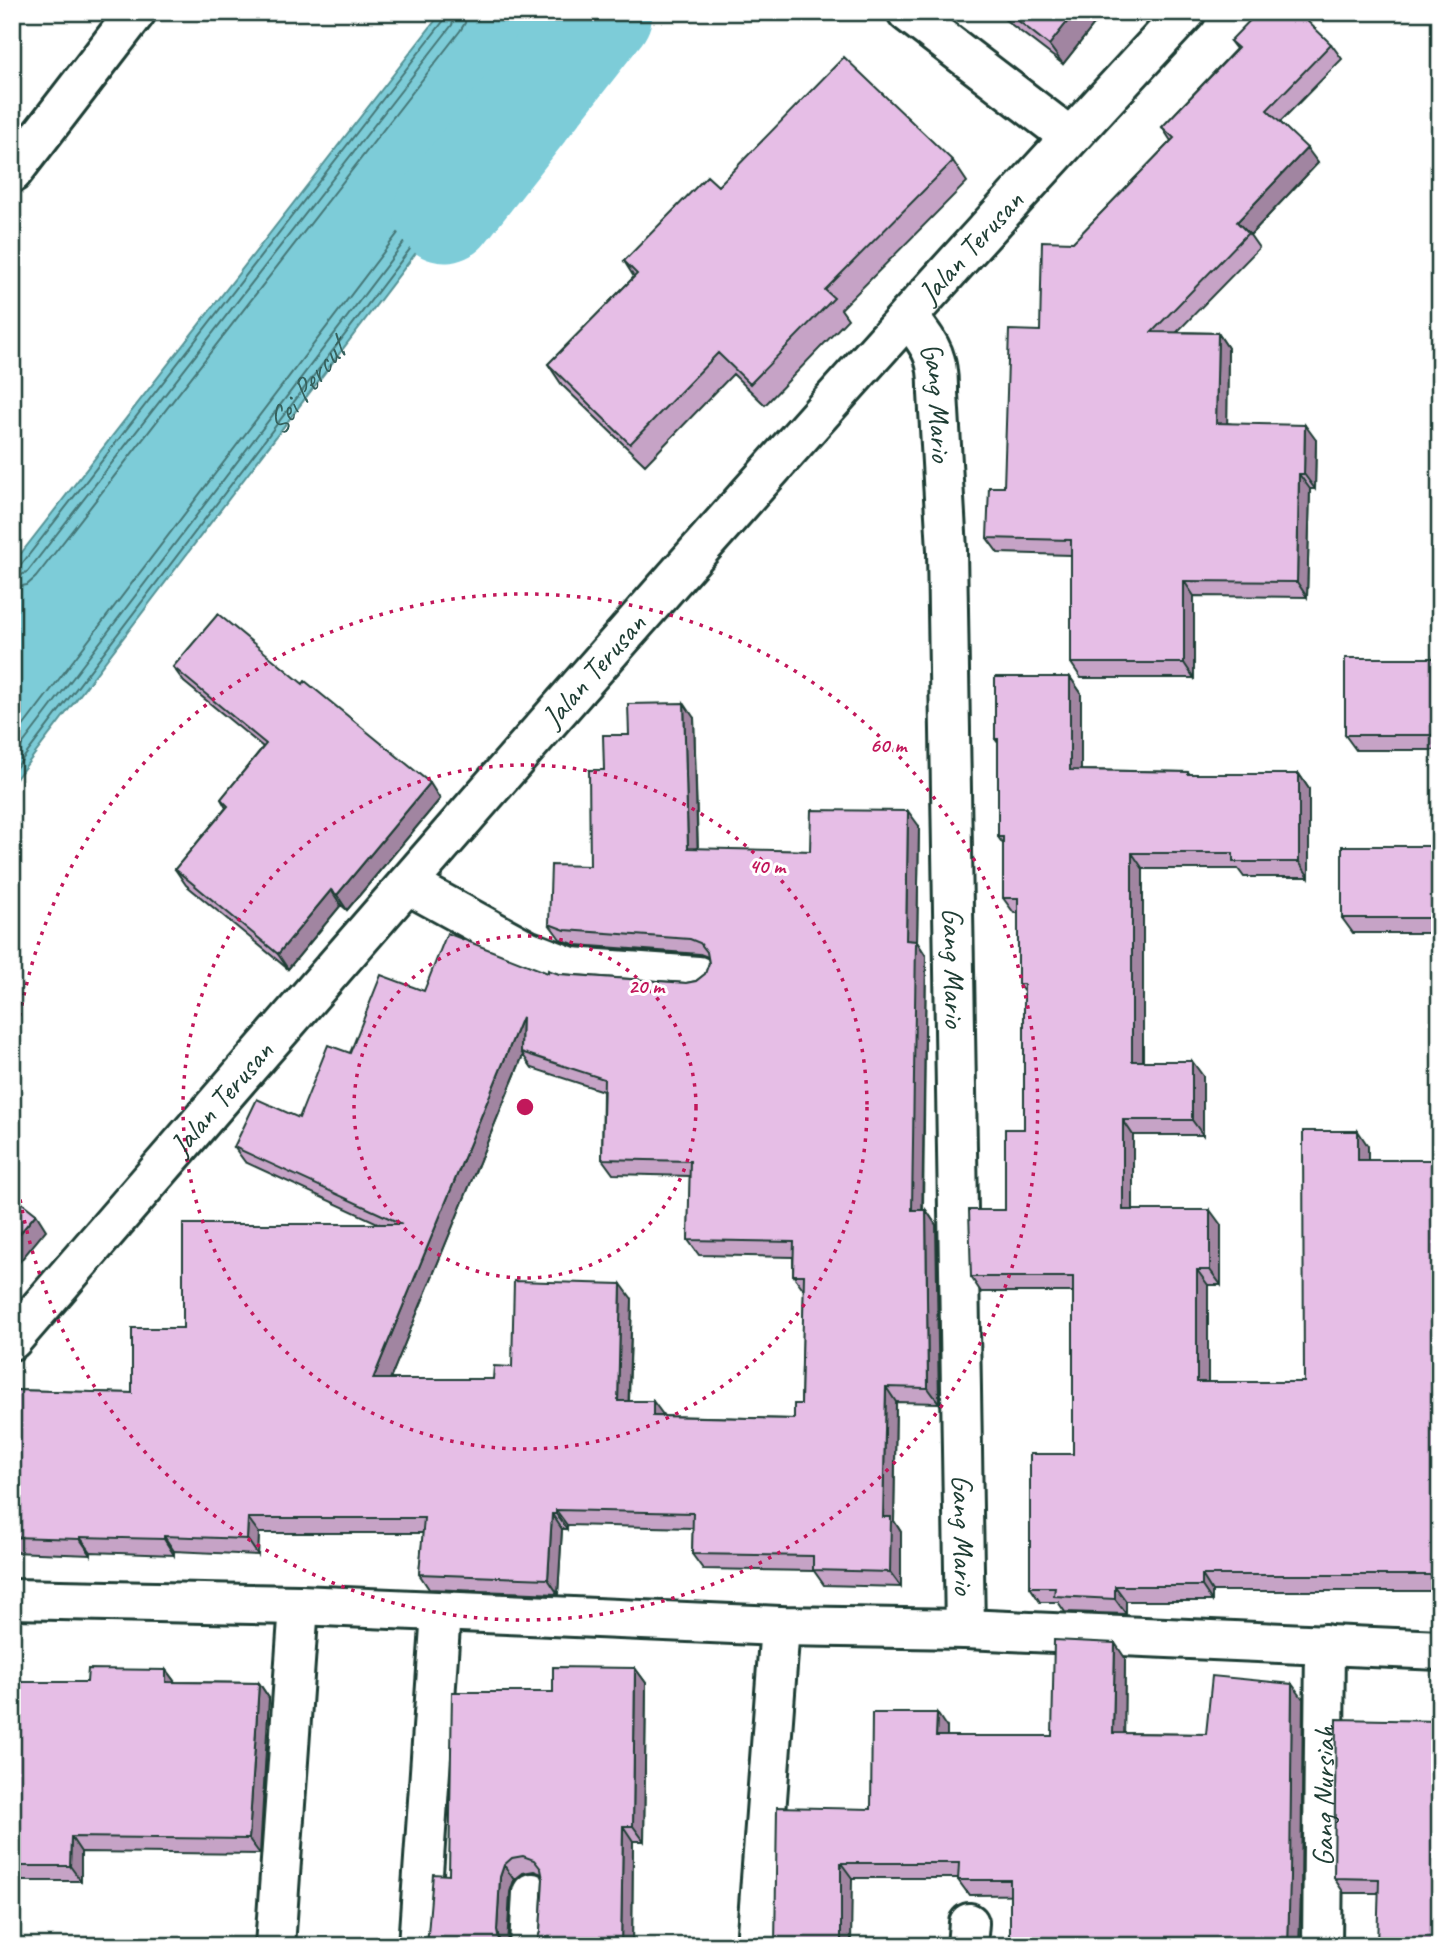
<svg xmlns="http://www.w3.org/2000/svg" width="1452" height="1958" font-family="Caveat,sans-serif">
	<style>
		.water { fill: #7dccd8; stroke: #579396; stroke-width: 2 }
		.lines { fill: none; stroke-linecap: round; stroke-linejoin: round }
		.shore { stroke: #457676; stroke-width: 2 }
		.river { stroke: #7dccd8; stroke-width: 103 }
		.minor-casing { stroke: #1f3d34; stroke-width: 44 }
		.minor { stroke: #fff; stroke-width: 38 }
		.wall { fill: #c6a3c6; stroke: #1f3d34; stroke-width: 2; fill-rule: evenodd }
		.shaded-wall { fill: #a185a1; stroke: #1f3d34; stroke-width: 2 }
		.building { fill: #e6bee6; stroke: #1f3d34; stroke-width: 2; fill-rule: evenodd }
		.ring { fill: none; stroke: #c2185b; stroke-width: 3.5; stroke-dasharray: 3.5 7 }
		.labels { text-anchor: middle; stroke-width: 6; stroke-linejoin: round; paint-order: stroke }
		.street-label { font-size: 30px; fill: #1f3d34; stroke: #fff }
		.water-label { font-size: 32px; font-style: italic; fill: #36615d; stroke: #fff }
		.centre { fill: #c2185b; stroke: #fff; stroke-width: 3.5 }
		.ring-label { font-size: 21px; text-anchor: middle; font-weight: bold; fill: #c2185b; stroke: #fff; stroke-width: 6; stroke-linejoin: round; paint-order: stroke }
	</style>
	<rect width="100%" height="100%" fill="#fff"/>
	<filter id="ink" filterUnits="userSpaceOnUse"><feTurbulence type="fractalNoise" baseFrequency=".0143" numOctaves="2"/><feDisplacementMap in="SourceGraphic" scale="14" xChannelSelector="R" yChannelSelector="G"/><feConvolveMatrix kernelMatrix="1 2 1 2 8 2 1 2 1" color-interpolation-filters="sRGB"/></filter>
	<g filter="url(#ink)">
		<!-- water -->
		<path class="water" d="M442 12H599L12 784V565Z"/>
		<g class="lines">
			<!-- shore -->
			<g class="shore">
				<path d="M12 569 21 565 445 19 447 12"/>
				<path d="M12 577 20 576 28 571 452 25 456 12"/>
				<path d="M12 588 27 585 36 577 460 31 465 23 466 12"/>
				<path d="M12 741 566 12"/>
				<path d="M12 758 579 12"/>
				<path id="s1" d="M12 773 590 12"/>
			</g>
			<!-- river -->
			<path class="river" d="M445 211 601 12"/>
			<!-- minor casing -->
			<g class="minor-casing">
				<g id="minor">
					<path d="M907 12 1070 137"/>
					<path d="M12 173 136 12"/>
					<path id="s2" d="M908 316C930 346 939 354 938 393L947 550 965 1629"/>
					<path d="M407 884 527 950 571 967 698 976"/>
					<path id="s3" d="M12 1340C399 893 784 444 1186 12"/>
					<path d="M12 1599 299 1605 780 1626 965 1629 1440 1650"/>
					<path d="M275 1946 299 1605"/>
					<path d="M418 1946 441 1612"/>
					<path d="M529 1946 532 1893"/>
					<path d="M756 1946 780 1626"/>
					<path d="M967 1946 969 1923"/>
					<path id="s4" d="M1322 1946 1325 1644"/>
				</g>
			</g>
			<!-- minor -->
			<use href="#minor" class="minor"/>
		</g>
		<!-- wall -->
		<path class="wall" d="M995 12H1104L1063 64Z
			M1230 41 1331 44 1342 59 1280 122 1318 163 1250 235 1259 248 1177 332 1218 333 1228 348 1227 423 1316 440 1315 489H1310L1307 597 1194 596V678H1081L1071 663V555L998 553 987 538 1004 487 1040 331 1073 242 1171 141 1162 127 1236 49Z
			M953 161 967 182 841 309 848 319 765 405 733 374 645 465 562 385 548 364 634 277 624 261 718 186Z
			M1440 666V750H1356L1345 735Z
			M173 667 440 799 347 910 341 905 288 969 186 885 175 869 226 808 221 799 263 747 184 682Z
			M1070 677 1081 693V770L1188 772 1190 774H1299L1309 789V877H1244L1238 869H1143V1061L1203 1076V1135H1133V1210L1221 1225V1285H1208V1382H1304L1368 1146V1160H1440V1591H1212V1601H1126V1614L1065 1612 1058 1602H1040L1030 1587 1073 1454V1292H981L971 1277 1005 1210 1024 1129V992L1018 984V913H1014L1003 898V844L998 837V743L995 739Z
			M694 718 698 849 810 851 919 826 917 942 926 956 923 1210H926L936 1225 939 1403 896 1402 894 1521 901 1532V1587L824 1585 814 1571 703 1569 692 1554 693 1528 567 1525V1529H562L558 1594 429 1589 419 1574 423 1533H259L258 1555 174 1551V1555L91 1552V1555L12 1552V1390L132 1393 183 1328 380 1224 245 1162 234 1147 299 1118 350 1053 424 991 548 973 686 983 696 981 705 974 709 963 708 957 700 954 576 945 560 939 549 924 590 866 604 770 629 735ZM523 1055 532 1068 603 1091 602 1159 613 1174 690 1176 688 1240 699 1255 793 1257V1275L804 1290 801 1404 794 1419 663 1416 629 1401 632 1299 493 1379H390Z
			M1440 846V933H1353L1342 918Z
			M1125 1658 1124 1733 1206 1734 1303 1699 1301 1892 969 1895 958 1880V1878H852L775 1946 871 1809 947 1728V1736H1052Z
			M635 1668 646 1683 644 1841H633L632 1946H533L536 1943 540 1932 543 1879 542 1874 534 1871 523 1873 514 1880 510 1892 507 1946 449 1875 553 1692Z
			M166 1670 175 1682 259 1683 269 1698 260 1854 81 1852V1881H12V1682H87Z
			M1440 1721 1378 1893H1344L1334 1878Z"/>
		<!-- shaded-wall -->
		<path class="shaded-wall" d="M1075 12H1104L1063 64 1049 45Z
			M1307 148 1318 163 1250 235 1237 222Z
			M1218 333 1228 348 1227 438 1216 423Z
			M1305 425 1316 440 1315 489 1304 474Z
			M1299 474 1310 489 1307 597 1297 582Z
			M1184 581 1194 596V678L1184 663Z
			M1434 658 1440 666V743L1434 735Z
			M1070 677 1081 693V785L1070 770Z
			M684 703 694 718 698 864 688 848Z
			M1299 774 1309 789V877L1299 862Z
			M430 783 440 799 347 910 337 895Z
			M908 811 919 826 917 942 926 956 922 1225 912 1210 906 940Z
			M1132 853 1143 869V1076L1132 1061Z
			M331 890 341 905 288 969 278 954Z
			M522 1017 521 1052 523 1055 384 1394 373 1379Z
			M1192 1061 1203 1076V1135L1192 1120Z
			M1123 1120 1133 1135V1225L1123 1210Z
			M1358 1131 1368 1146V1175L1358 1160Z
			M926 1210 936 1225 939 1403 928 1388Z
			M1210 1210 1221 1225V1285L1210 1270Z
			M36 1214 46 1230 12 1271V1243Z
			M1197 1270 1208 1285V1398L1197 1382Z
			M621 1284 632 1299 628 1416 618 1401Z
			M886 1387 896 1402 894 1521 901 1532V1587L890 1572 883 1517Z
			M653 1401 664 1416H653Z
			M556 1510 567 1525V1529L556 1514Z
			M552 1514 562 1529 558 1594 548 1579Z
			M248 1518 259 1533 258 1555 247 1539Z
			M164 1536 174 1551V1555L164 1539Z
			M80 1537 91 1552V1555L80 1539Z
			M1202 1575 1212 1591V1601L1202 1586Z
			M1115 1586 1126 1601V1614L1115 1599Z
			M1115 1643 1125 1658 1124 1748 1113 1733Z
			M635 1668 646 1683 644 1841 633 1826Z
			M166 1670 177 1685 166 1682Z
			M259 1683 269 1698 260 1854 249 1839Z
			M1292 1684 1303 1699 1301 1892 1299 1946H1288Z
			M937 1713 947 1728V1751L936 1736Z
			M623 1826 633 1841 632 1946H621Z
			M71 1837 81 1852V1881L70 1866Z
			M841 1863 852 1878 851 1946H841Z
			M504 1865 514 1880 510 1892 507 1946H503L499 1940 497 1930 500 1877Z"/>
		<!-- building -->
		<path class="building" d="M1007 12H1075L1049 45Z
			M1258 12H1298L1331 44 1267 110 1307 148 1237 222 1248 233 1152 332 1218 333 1216 423 1305 425 1304 474H1299L1297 582 1184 581V663H1071V540L987 538 989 487H1004L1009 330 1040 331 1042 241 1073 242 1174 138 1162 127 1238 48 1230 41Z
			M844 57 953 161 825 290 834 298 750 384 718 353 630 444 548 364 637 274 624 261 707 176 718 186Z
			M218 614 303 684 305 681 430 783 337 895 331 890 278 954 175 869 228 806 221 799 266 744 173 667Z
			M1345 658H1434V735H1345Z
			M995 677H1070V770L1188 772V774H1299V862H1233V853H1132V1061H1192V1120H1123V1210H1210V1270H1197V1382H1304L1303 1131H1358V1160H1440V1575H1202V1586H1115V1599L1054 1596 1055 1587H1030V1454H1073V1277H971L969 1210H1005V1129H1024V984H1018V898H1003V837H998V739H995Z
			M684 703 688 848 810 851 811 810 908 811 906 940 916 941 912 1210H926L928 1388 886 1387 883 1517H891L890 1572 813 1570V1556L692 1554 693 1513 556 1510V1514H552L548 1579 419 1574 424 1518H248L247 1539 164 1536V1539L80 1537V1539L12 1537V1390L132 1393V1328H183V1224H402L234 1147 257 1099 299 1118 328 1045 350 1053 381 975 424 991 447 933 548 973V970L559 974 686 983 696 981 705 974 709 963 707 952 700 943 690 939 565 930 549 924 551 865 590 866 589 770H604L603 735H629L628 704ZM522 1017 521 1052 604 1079 602 1159 690 1161 688 1240 794 1242 793 1275H804L801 1404H794V1419L653 1416V1401H618L621 1284 514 1281 512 1367 494 1366 493 1379H373Z
			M1342 846H1440V918H1342Z
			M12 1195 36 1214 12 1243Z
			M1054 1640 1115 1643 1113 1733 1206 1734 1212 1676 1292 1684 1290 1877 1288 1946H1010V1880H958L959 1863H841V1946H775L777 1807 871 1809 872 1713H937L936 1736H1052Z
			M553 1667 635 1668 633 1826H623L621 1946H533L536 1943 540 1932 543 1879 541 1869 534 1860 523 1856 512 1858 504 1865 500 1877 497 1930 499 1940 504 1946H427L433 1874 449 1875 452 1692H553Z
			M88 1669 166 1670V1682L259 1683 249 1839 71 1837 70 1866H12V1682H87Z
			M1336 1719 1440 1721V1946H1377L1379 1879 1334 1878Z"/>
	</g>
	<!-- distance rings -->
	<g class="ring">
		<circle cx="525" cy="1107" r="171"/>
		<circle cx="525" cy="1107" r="342"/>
		<path d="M12 1089A513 513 0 1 1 12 1125"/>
	</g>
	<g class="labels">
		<!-- street labels -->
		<g class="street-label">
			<text dy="10" stroke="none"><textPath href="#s3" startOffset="1454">Jalan Terusan</textPath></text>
			<text dy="10" stroke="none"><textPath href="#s2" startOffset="94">Gang Mario</textPath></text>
			<text dy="10" stroke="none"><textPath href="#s3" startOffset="887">Jalan Terusan</textPath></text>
			<text dy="10" stroke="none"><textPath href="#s2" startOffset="660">Gang Mario</textPath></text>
			<text dy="10" stroke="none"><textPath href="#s3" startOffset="320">Jalan Terusan</textPath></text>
			<text dy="10" stroke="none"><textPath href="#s2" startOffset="1227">Gang Mario</textPath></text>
			<text dy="10" stroke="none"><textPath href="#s4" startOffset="150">Gang Nursiah</textPath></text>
		</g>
		<!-- water labels -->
		<g class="water-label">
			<text dy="11" stroke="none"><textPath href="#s1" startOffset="485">Sei Percut</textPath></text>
		</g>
	</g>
	<circle cx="525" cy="1107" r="10" class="centre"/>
	<g class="ring-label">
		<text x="888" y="752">60 m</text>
		<text x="767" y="873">40 m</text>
		<text x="646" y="993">20 m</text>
	</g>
	<!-- margin -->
	<rect width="1452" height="1958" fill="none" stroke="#fff" stroke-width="42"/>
	<rect x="21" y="21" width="1410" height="1916" fill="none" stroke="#1f3d34" stroke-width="2.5" filter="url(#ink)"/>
</svg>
